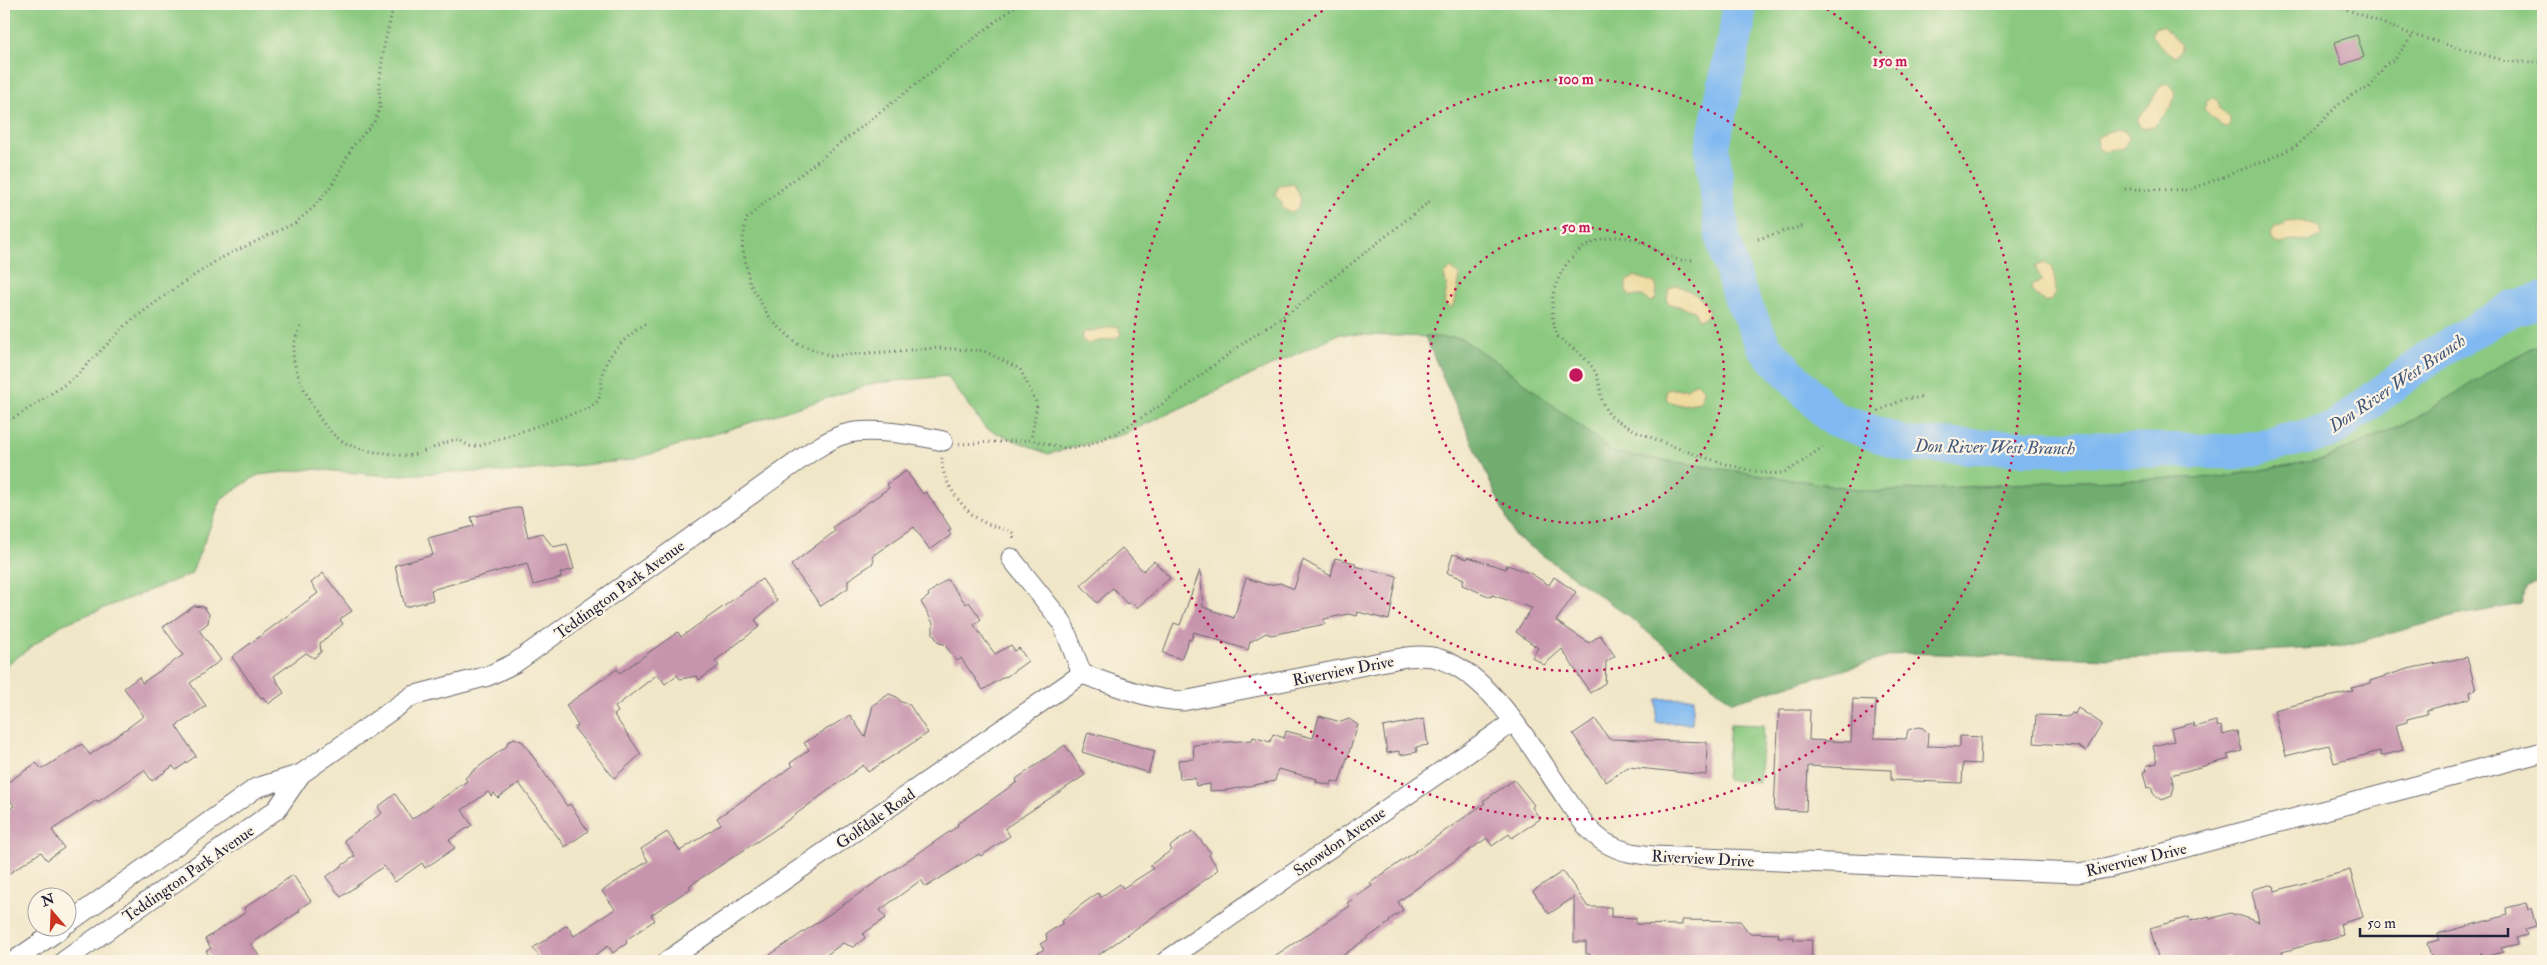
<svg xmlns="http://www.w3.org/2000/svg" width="2547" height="965" font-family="'IM FELL Double Pica',serif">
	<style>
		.green { fill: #8ac97f; stroke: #56765d }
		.forest { fill: #6fad6e; stroke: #486854 }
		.sand { fill: #eeda9e; stroke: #887e6c }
		.water { fill: #80b9f1; stroke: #516e96 }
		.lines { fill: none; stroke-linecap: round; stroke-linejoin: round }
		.river { stroke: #80b9f1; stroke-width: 35 }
		.building { fill: #c794ad }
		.minor-casing { stroke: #6a676c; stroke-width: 21 }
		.path { stroke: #6a676c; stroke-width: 3; stroke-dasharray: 1 4; stroke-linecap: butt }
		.minor { stroke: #fff; stroke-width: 19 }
		.ring { fill: none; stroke: #c2185b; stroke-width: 2.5; stroke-dasharray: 2.5 5 }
		.labels { text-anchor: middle; stroke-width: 4.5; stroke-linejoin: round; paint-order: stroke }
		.street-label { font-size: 16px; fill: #22223b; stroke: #fcf5e5 }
		.water-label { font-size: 18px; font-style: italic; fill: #43577b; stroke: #fcf5e5 }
		.centre { fill: #c2185b; stroke: #fcf5e5; stroke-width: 2.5 }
		.ring-label { font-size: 15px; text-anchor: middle; font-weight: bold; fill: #c2185b; stroke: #fcf5e5; stroke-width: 4.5; stroke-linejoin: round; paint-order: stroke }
	</style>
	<rect width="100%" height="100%" fill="#fcf5e5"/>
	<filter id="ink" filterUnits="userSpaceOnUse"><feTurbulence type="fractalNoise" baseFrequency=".02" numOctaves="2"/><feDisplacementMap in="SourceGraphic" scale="10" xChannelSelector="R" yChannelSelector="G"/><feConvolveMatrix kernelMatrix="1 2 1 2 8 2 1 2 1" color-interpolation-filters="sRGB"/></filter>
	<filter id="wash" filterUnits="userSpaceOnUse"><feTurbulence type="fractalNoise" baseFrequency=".0096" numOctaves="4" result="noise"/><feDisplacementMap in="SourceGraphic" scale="20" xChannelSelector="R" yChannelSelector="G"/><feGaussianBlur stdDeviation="1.12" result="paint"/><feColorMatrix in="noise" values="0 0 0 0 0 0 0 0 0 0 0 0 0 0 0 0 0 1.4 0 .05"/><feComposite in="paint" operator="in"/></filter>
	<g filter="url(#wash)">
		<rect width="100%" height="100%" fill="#f0e6c8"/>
		<!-- green -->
		<path class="green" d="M4 4H2543V344L2505 362 2415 419 2325 459 2221 477 2049 482 1876 492 1615 453 1497 362 1460 338 1339 334 1125 434 1048 454 985 428 947 376 875 383 632 460 514 472H448L388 476 313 469 258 475 222 498 191 574 61 625 4 667Z
			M1730 724 1764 725 1759 782 1726 780Z"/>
		<!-- forest -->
		<path class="forest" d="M1425 337 1460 338 1497 362 1615 453 1876 492 2049 482 2221 477 2325 459 2415 419 2505 362 2543 344V579L2527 587 2521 604 2456 616 2339 647 2110 659 1902 653 1732 702 1628 616 1514 535Z"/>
		<!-- sand -->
		<path class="sand" d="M2162 26 2182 45V50L2175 56 2165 51 2151 35 2155 28Z
			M2167 83 2176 92 2171 108 2153 126 2143 129 2138 124V118L2149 105 2161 85Z
			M2213 98 2218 101 2220 109 2230 118V124L2227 127 2221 126 2204 109 2207 100Z
			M2119 129 2126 132 2128 139 2124 148 2104 152 2098 148 2097 137Z
			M1294 184 1301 199 1299 207 1292 212 1283 209 1281 201 1275 195 1279 186Z
			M2301 221 2319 227 2322 234C2315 242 2304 241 2295 240 2287 240 2283 248 2272 241L2270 235 2274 227 2283 226 2287 222Z
			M2043 263 2050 265 2054 272 2056 293 2050 301H2044L2031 291 2032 285 2042 280 2035 267Z
			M1451 268 1460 276 1455 303 1451 308 1444 303 1447 288 1444 275Z
			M1635 276 1655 283 1657 289 1656 299 1650 302 1643 296H1630L1626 292V282Z
			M1676 285C1690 290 1702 297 1709 310L1706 318 1698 320 1694 311 1668 303 1667 298 1669 289Z
			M1118 326 1121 335C1111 341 1100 340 1088 344L1081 339 1084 332Z
			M1696 382 1704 390 1701 402 1681 405 1667 401 1666 392 1668 389H1687Z"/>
		<!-- water -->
		<path class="water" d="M1694 698 1692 723H1656L1657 699Z"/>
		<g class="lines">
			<!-- river -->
			<path class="river" d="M1739 4 1737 27 1712 149 1723 239 1738 291 1765 348 1832 418 1907 445 2238 452 2331 431 2434 354 2513 308 2543 300"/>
		</g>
		<g id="blocks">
			<!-- building -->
			<path class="building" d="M2357 35 2364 57 2342 65 2335 42Z
				M906 471 923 494 926 492 942 515 951 529 948 531 951 535 930 550 914 527 872 556 874 560 872 564 848 580V588L821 606 791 565 835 531 833 527 889 488 887 484Z
				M521 507 528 537 542 533 553 547 567 544 574 569 560 573 561 578 533 585 527 563 431 590 433 600 405 607 395 565 433 555 428 538 474 526 471 517Z
				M1122 548 1143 571 1154 561 1170 578 1137 608 1131 601 1127 604 1113 588 1097 603 1081 585Z
				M1453 554 1467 559 1468 557 1506 569 1507 565 1530 573 1549 585 1554 577 1576 592 1556 621 1589 643 1600 635 1615 656 1606 662 1605 683 1590 693 1562 649 1544 665 1532 657 1538 648 1516 632 1532 608 1492 595 1491 597 1462 585 1464 579 1447 573Z
				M1335 558 1355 563V566L1397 576 1389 620 1358 612 1357 616 1348 614 1324 619 1325 624 1271 635 1266 633 1250 642 1248 650 1194 632 1191 640 1189 639 1181 659 1163 653 1174 623 1180 625 1200 570 1203 607 1234 618 1246 578 1268 585 1280 583 1294 589 1303 560 1331 576Z
				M323 573 352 611 340 619 343 624 320 643 321 652 314 658 306 653 274 676 284 693 268 704 263 697 261 698 232 657 318 593 311 583Z
				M762 579 777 601 755 620 760 626 715 661 719 666 699 680 697 676 680 679 677 675 665 684 658 674 615 707 618 712 614 715 641 754 614 778 574 728 578 726 566 705 617 669 620 673 678 632 681 637Z
				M947 579 966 604 969 602 981 619 974 625 995 654 1011 645 1015 651 1019 648 1028 661 1006 677 1005 676 983 690 961 658 957 661 944 644 939 643 933 634V623L921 602 929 596 928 594Z
				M194 606 204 607 209 614 208 623 199 630 221 660 190 683 206 706 176 726 196 756 176 770 173 766 152 781 144 770 98 802 97 800 52 830 64 848 47 860 41 852 4 877V813L14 806 4 790V785L36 763 42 769 82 744 90 755 144 716 124 688 139 677 142 683 183 655 163 627Z
				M2467 657 2476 690 2470 692 2471 698 2427 710V714L2407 719V722L2396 725 2403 750 2381 756 2380 751 2334 763 2329 745 2286 756 2274 710 2353 691 2352 688 2370 683V681L2407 669Z
				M889 694 897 697 901 702 909 704 928 733 868 772 863 765 773 831 689 886 691 888 651 915 655 920 626 940 627 943 613 953 608 946 587 961H542L533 948 567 925 574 936 615 909 602 891 648 861 641 849 667 832 680 851 721 824 717 818 793 766 790 763 809 750 804 743 850 715 865 737 873 705Z
				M1853 699 1876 700 1874 738 1906 739 1908 730 1918 727 1923 728 1928 733 1927 746 1960 747V736L1981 737 1980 764 1963 763 1962 783 1891 780V770L1808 766 1806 811 1774 810 1779 710H1810L1809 740 1851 742Z
				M2078 708 2102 724 2086 751 2078 746 2034 743 2036 715 2070 716 2072 713 2075 714Z
				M1319 716 1341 722 1349 719 1358 725 1339 783 1332 781 1331 785 1316 782 1317 779 1278 769 1275 781 1227 790 1210 791V784L1196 786 1195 778 1180 779 1178 760 1194 759 1193 745 1252 740 1253 737 1270 742 1273 734 1284 738 1286 731 1313 738Z
				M1424 719 1428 745 1416 747 1417 752 1400 755 1399 751 1387 753 1383 727Z
				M1595 719 1609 739 1707 742 1706 775 1628 767 1606 782 1573 734Z
				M2216 721 2218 727 2221 726 2223 735 2237 731 2242 751 2227 755 2229 759 2171 775 2174 787 2172 796 2162 800 2153 793 2151 787 2147 788 2143 772 2147 771 2146 766 2157 763 2153 746 2174 741 2171 729 2193 723 2194 727Z
				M1088 732 1155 751 1148 773 1082 752Z
				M514 738 523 742 567 806 570 804 588 831 565 847 519 783 498 798 494 793 491 796 488 792 462 810 472 825 449 840 455 848 425 868 422 863 395 882 384 866 341 897 326 877 355 856 344 840 382 813 378 807 395 794 412 819 467 781 465 778 473 771 507 746V743Z
				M1065 745 1085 775 1005 828 1010 836 981 856 979 854 926 887 921 880 880 910 886 918 863 934 865 938 853 947 843 943 818 961H761L958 826 957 824 1017 782 1016 779Z
				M1514 780 1534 805 1532 807 1540 819 1512 838 1509 834 1492 846 1487 838 1447 866 1398 902 1403 910 1389 920 1390 922 1335 961H1267L1350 906 1347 903 1372 886 1370 883 1485 803 1483 801Z
				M1193 831 1211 853 1209 855 1218 869 1212 875 1090 961H1025L1044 949 1040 944 1047 940 1046 934 1063 923 1062 921 1081 905 1098 893 1101 897 1120 884 1123 888 1153 869 1150 865 1172 850 1170 847 1173 844Z
				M2350 870 2363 917 2340 924 2343 935 2282 952 2283 961H2230L2229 956 2209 961H2159L2150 928 2189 917 2190 921 2209 916 2210 919 2230 913 2259 922 2252 892 2254 889 2269 885 2274 886 2275 891Z
				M1563 871 1588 907H1611V917L1636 918V924L1682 925V920L1740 921 1749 933 1779 934 1778 937H1794V940H1812L1811 961H1601L1598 956 1590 957V954H1586V942H1574V897L1549 914 1533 891Z
				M293 875 311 901 299 909 300 911 251 944 263 961H213L206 951 211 948 205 939 246 912 244 908Z
				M2526 903 2528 910 2531 908 2536 926 2525 929 2527 935 2516 938 2518 944 2501 948 2503 952 2483 958 2482 954 2455 961H2432L2427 943 2439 940 2438 934 2508 915 2506 908Z"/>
		</g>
	</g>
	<g filter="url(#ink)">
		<use href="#blocks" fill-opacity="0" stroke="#6a676c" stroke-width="1"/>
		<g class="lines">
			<!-- minor casing -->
			<g class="minor-casing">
				<path id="minor" d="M1011 558 1062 622 1082 674
					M1082 674C1115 685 1148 700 1183 701L1406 657C1417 656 1430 655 1440 659 1495 677 1534 753 1566 798 1576 813 1589 833 1606 843 1621 852 1636 854 1653 856L2078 873 2108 868 2543 752
					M68 923 256 788 301 774 412 696 488 676 515 663 812 451C821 446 832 438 842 435 867 426 917 435 943 441
					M14 961 62 928
					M64 961 277 809 301 774
					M667 961 1082 674
					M1166 961 1513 722"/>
			</g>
			<!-- path -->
			<path class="path" d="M1018 4 768 200 746 219 742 245 750 284 771 320 798 344 831 356 938 348 984 351 1020 369 1037 404 1031 440
				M2333 4 2413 35 2510 62H2543
				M2125 189 2189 190 2272 158 2298 145 2338 105 2355 93 2369 88 2386 64 2395 59 2413 35
				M1758 239 1803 226
				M1692 260C1666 263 1652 243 1628 238 1592 232 1563 257 1554 291 1550 305 1553 323 1557 336 1571 348 1590 358 1597 376 1602 389 1599 404 1610 415 1628 434 1755 479 1781 473 1795 469 1810 455 1823 447
				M301 327C288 350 293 365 304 389 324 430 337 449 385 453 393 454 404 457 412 455 427 451 441 444 456 439L470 446H479L589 408 598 401C602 390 601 379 604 369 609 351 632 332 647 323
				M1878 411 1907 398H1925
				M4 422 19 415 73 379 127 324 171 291 219 259 295 223 315 206 332 185 353 146 374 122 380 109 379 86 384 46 394 4
				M959 444 1031 440 1064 448 1087 446 1118 432 1157 408 1249 339 1293 310 1430 201
				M942 458C940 480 964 512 983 522 993 527 1003 528 1013 533L1014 540"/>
			<!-- minor -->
			<use href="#minor" class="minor"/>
		</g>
	</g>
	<!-- distance rings -->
	<g class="ring">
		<circle cx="1576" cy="375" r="148"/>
		<circle cx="1576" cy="375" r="296"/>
		<path d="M1821 5A444 444 0 1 1 1331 5"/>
	</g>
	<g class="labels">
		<!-- street labels -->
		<g class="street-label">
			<text transform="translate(619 589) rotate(-36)" y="6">Teddington Park Avenue</text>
			<text transform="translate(1343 670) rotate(-11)" y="6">Riverview Drive</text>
			<text transform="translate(875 818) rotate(-35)" y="6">Golfdale Road</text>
			<text transform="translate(1339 841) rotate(-35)" y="6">Snowdon Avenue</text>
			<text transform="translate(1703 858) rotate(3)" y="6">Riverview Drive</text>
			<text transform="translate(2136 859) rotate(-13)" y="6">Riverview Drive</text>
			<text transform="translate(188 873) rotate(-35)" y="6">Teddington Park Avenue</text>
		</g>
		<!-- water labels -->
		<g class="water-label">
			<text transform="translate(2397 383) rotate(-34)" y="6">Don River West Branch</text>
			<text transform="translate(1995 447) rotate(1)" y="6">Don River West Branch</text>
		</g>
	</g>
	<circle cx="1576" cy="375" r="8" class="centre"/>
	<g class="ring-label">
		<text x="1890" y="66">150 m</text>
		<text x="1576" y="84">100 m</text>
		<text x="1576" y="232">50 m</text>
	</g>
	<!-- margin -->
	<rect width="2547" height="965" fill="none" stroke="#fcf5e5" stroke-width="20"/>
	<!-- north arrow -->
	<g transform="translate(52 912) rotate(341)"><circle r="24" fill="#fcf5e5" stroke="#a5a1a1"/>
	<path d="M0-4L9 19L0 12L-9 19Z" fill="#c8321e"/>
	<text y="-8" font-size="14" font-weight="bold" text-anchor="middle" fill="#22223b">N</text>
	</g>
	<!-- scale -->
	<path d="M2360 928v8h148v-8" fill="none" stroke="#22223b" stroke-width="2.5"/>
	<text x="2367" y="928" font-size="15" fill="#22223b" stroke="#fcf5e5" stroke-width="4" paint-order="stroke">50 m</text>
</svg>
